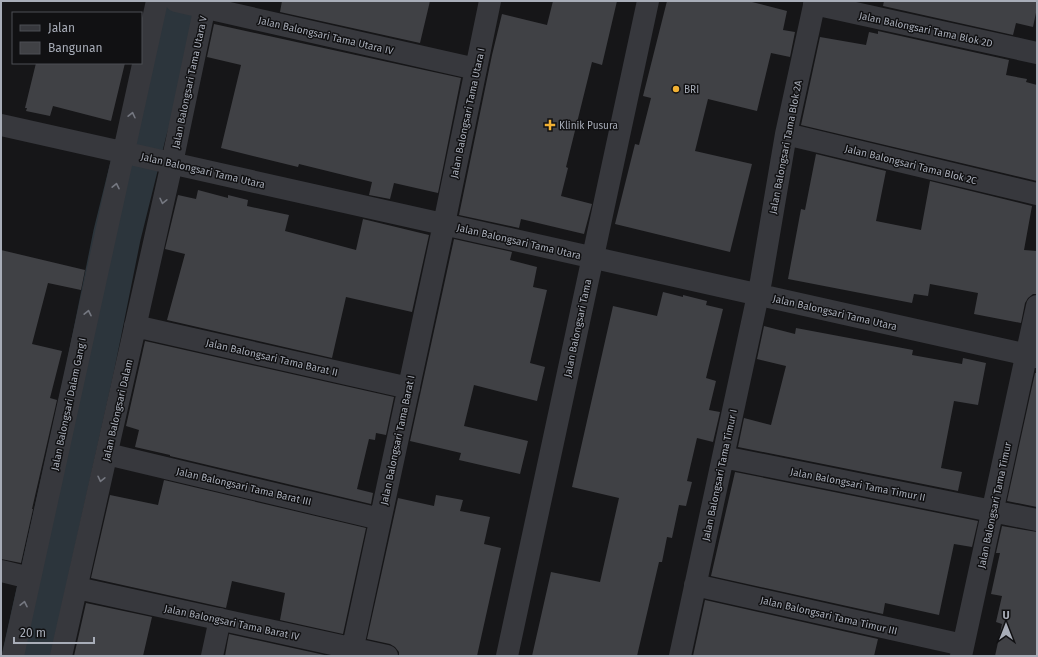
<svg xmlns="http://www.w3.org/2000/svg" width="1038" height="657" font-family="'Fira Sans',sans-serif">
	<style>
		.lines { fill: none; stroke-linecap: round; stroke-linejoin: round }
		.river { stroke: #2c353c; stroke-width: 48 }
		.building { fill: #404145 }
		.minor { stroke: #37383d; stroke-width: 22 }
		.oneway { stroke: #757881 }
		.poi-dot { fill: #f2b134; stroke: #111113; stroke-width: 1.5 }
		.labels { text-anchor: middle; stroke-width: 3; stroke-linejoin: round; paint-order: stroke }
		.street-label { font-size: 10px; fill: #a8adb8; stroke: #111113 }
		.poi-label { font-size: 10px; fill: #a8adb8; stroke: #111113; text-anchor: start }
	</style>
	<rect width="100%" height="100%" fill="#161618"/>
	<g class="lines">
		<!-- river -->
		<path class="river" d="M26 656 90 369 117 235 143 130 177 15 179 1"/>
	</g>
	<!-- building -->
	<path class="building" d="M282 1H430L420 43 280 12Z
		M553 1H617L602 65 592 62 566 167 568 168 561 196 592 204 584 234 521 219 519 228 459 215 492 55 502 14 547 25Z
		M667 1H748L787 11 783 30 795 32 790 57 771 53 757 111 708 99 695 151 752 164 730 252 615 224 635 144 639 145 651 98 643 96Z
		M884 1H1037V8L1033 27 1016 23 1013 35 883 6Z
		M214 24 461 78 438 193 394 183 390 199 369 195 372 182 299 164 298 167 221 148 241 65 207 57Z
		M878 31 1009 60 1006 75 1027 79 1026 82 1037 85V181L801 125 820 37 866 45 869 32 878 34Z
		M36 63H125L111 121 53 106 50 116 26 111 27 108H25Z
		M816 154 886 171 876 221 921 230 930 181 1032 206 1024 250 1037 251V294H1033L1028 298 1025 303 1021 323 974 314 978 293 930 284 928 296 914 294 912 303 788 279 801 209 805 210Z
		M198 190 228 198V195L248 200 247 206 289 215 285 231 356 250 363 219 429 235 412 312 346 297 332 358 167 320 185 254 165 249 178 195 196 199Z
		M454 239 512 252 510 260 537 267 533 287 547 290 530 363 545 367 537 401 474 385 464 426 528 441 520 474 459 460 461 453 410 441Z
		M1 250 85 270 81 290 48 283 32 344 62 351 50 398 57 400 32 509H33L21 563 1 559Z
		M663 292 683 297V295L707 301 706 305 723 309 706 378 716 381 709 410 720 412 713 442 697 438 687 481 692 482 686 506 679 505 672 538 667 537 662 562H659L637 656H532L551 572 600 582 619 498 572 487 613 306 657 316Z
		M764 326 795 334 796 328 913 350 912 355 962 364 963 358 986 363 978 405 954 401 941 468 962 472 958 491 738 447 744 418 771 425 786 366 757 359Z
		M145 341 394 397 386 435 376 433 375 440 369 439 357 489 373 493 371 504 170 456V455L135 447 139 430 126 426Z
		M1035 373H1037V507L1007 501Z
		M735 472 978 521 972 547 954 544 939 615 885 603 883 614 711 576Z
		M164 480 366 528 343 634 280 620 285 593 232 581 226 608 91 578 110 495 158 505Z
		M436 495 463 500 460 511 490 517 484 544 501 548 477 656H399V652L395 647 390 644 367 639 398 498 434 506Z
		M1002 526 1037 532V656H995L1002 624 996 622 1002 596 991 594 1000 553H996Z
		M705 600 878 639 874 656H693Z
		M86 603 152 617 143 656H74Z
		M229 634 329 656H225Z"/>
	<g class="lines">
		<!-- minor -->
		<path class="minor" d="M176 1 476 69
			M814 4 1037 53
			M1 125 1037 357
			M786 134 1037 194
			M135 326 409 388
			M107 454 380 519
			M723 457 1037 520
			M1 571 30 578
			M695 585 963 645
			M77 588 387 656
			M13 656 157 1
			M61 656 172 163 206 1
			M212 656 220 619
			M351 656 444 224 490 1
			M507 656 648 1
			M680 656 761 281 786 134 815 1
			M961 656 1037 306"/>
	</g>
	<!-- one-way arrows -->
	<defs><path id="oneway-chevron" d="M-2-3.5L2.5 0L-2 3.5" fill="none" stroke-width="1.6" stroke-linecap="round" stroke-linejoin="round"/></defs>
	<g class="oneway">
		<use href="#oneway-chevron" transform="translate(132 115) rotate(-77)"/>
		<use href="#oneway-chevron" transform="translate(116 186) rotate(-78)"/>
		<use href="#oneway-chevron" transform="translate(163 201) rotate(103)"/>
		<use href="#oneway-chevron" transform="translate(88 313) rotate(-78)"/>
		<use href="#oneway-chevron" transform="translate(101 479) rotate(103)"/>
		<use href="#oneway-chevron" transform="translate(24 604) rotate(-78)"/>
	</g>
	<!-- markers -->
	<g class="poi-dot">
		<circle cx="676" cy="89" r="4"/>
		<path d="M548 119h4v4h4v4h-4v4h-4v-4h-4v-4h4z"/>
	</g>
	<g class="labels">
		<!-- street labels -->
		<g class="street-label">
			<text transform="translate(926 29) rotate(12)" y="4">Jalan Balongsari Tama Blok 2D</text>
			<text transform="translate(326 35) rotate(13)" y="4">Jalan Balongsari Tama Utara IV</text>
			<text transform="translate(189 82) rotate(-78)" y="4">Jalan Balongsari Tama Utara V</text>
			<text transform="translate(467 113) rotate(-78)" y="4">Jalan Balongsari Tama Utara I</text>
			<text transform="translate(785 147) rotate(-79)" y="4">Jalan Balongsari Tama Blok 2A</text>
			<text transform="translate(911 164) rotate(14)" y="4">Jalan Balongsari Tama Blok 2C</text>
			<text transform="translate(203 170) rotate(13)" y="4">Jalan Balongsari Tama Utara</text>
			<text transform="translate(519 241) rotate(13)" y="4">Jalan Balongsari Tama Utara</text>
			<text transform="translate(835 312) rotate(13)" y="4">Jalan Balongsari Tama Utara</text>
			<text transform="translate(577 328) rotate(-78)" y="4">Jalan Balongsari Tama</text>
			<text transform="translate(272 357) rotate(13)" y="4">Jalan Balongsari Tama Barat II</text>
			<text transform="translate(68 404) rotate(-78)" y="4">Jalan Balongsari Dalam Gang I</text>
			<text transform="translate(117 410) rotate(-77)" y="4">Jalan Balongsari Dalam</text>
			<text transform="translate(397 440) rotate(-78)" y="4">Jalan Balongsari Tama Barat I</text>
			<text transform="translate(719 475) rotate(-78)" y="4">Jalan Balongsari Tama Timur I</text>
			<text transform="translate(858 484) rotate(11)" y="4">Jalan Balongsari Tama Timur II</text>
			<text transform="translate(244 486) rotate(13)" y="4">Jalan Balongsari Tama Barat III</text>
			<text transform="translate(994 505) rotate(-78)" y="4">Jalan Balongsari Tama Timur</text>
			<text transform="translate(829 615) rotate(13)" y="4">Jalan Balongsari Tama Timur III</text>
			<text transform="translate(232 622) rotate(12)" y="4">Jalan Balongsari Tama Barat IV</text>
		</g>
		<!-- poi labels -->
		<g class="poi-label">
			<text x="684" y="93">BRI</text>
			<text x="559" y="129">Klinik Pusura</text>
		</g>
	</g>
	<!-- border -->
	<rect width="1038" height="657" fill="none" stroke="#a8adb8" stroke-width="4"/>
	<!-- legend -->
	<rect x="12" y="12" width="130" height="52" fill="#111113" stroke="#4d4f55"/>
	<rect x="20" y="25" width="20" height="6" fill="#37383d" stroke="#4d4f55"/>
	<text x="48" y="32" font-size="12" fill="#a8adb8">Jalan</text>
	<rect x="20" y="42" width="20" height="12" fill="#404145" stroke="#4d4f55"/>
	<text x="48" y="52" font-size="12" fill="#a8adb8">Bangunan</text>
	<!-- north arrow -->
	<g transform="translate(1006 625)" stroke="#111113" stroke-width="3" paint-order="stroke">
	<path d="M0-3L7 15L0 10L-7 15Z" fill="#a8adb8"/>
	<text y="-6" font-size="11" font-weight="bold" text-anchor="middle" fill="#a8adb8">U</text>
	</g>
	<!-- scale -->
	<path d="M14 637v6h80v-6" fill="none" stroke="#a8adb8" stroke-width="2"/>
	<text x="20" y="637" font-size="12" fill="#a8adb8" stroke="#111113" stroke-width="3" paint-order="stroke">20 m</text>
</svg>
